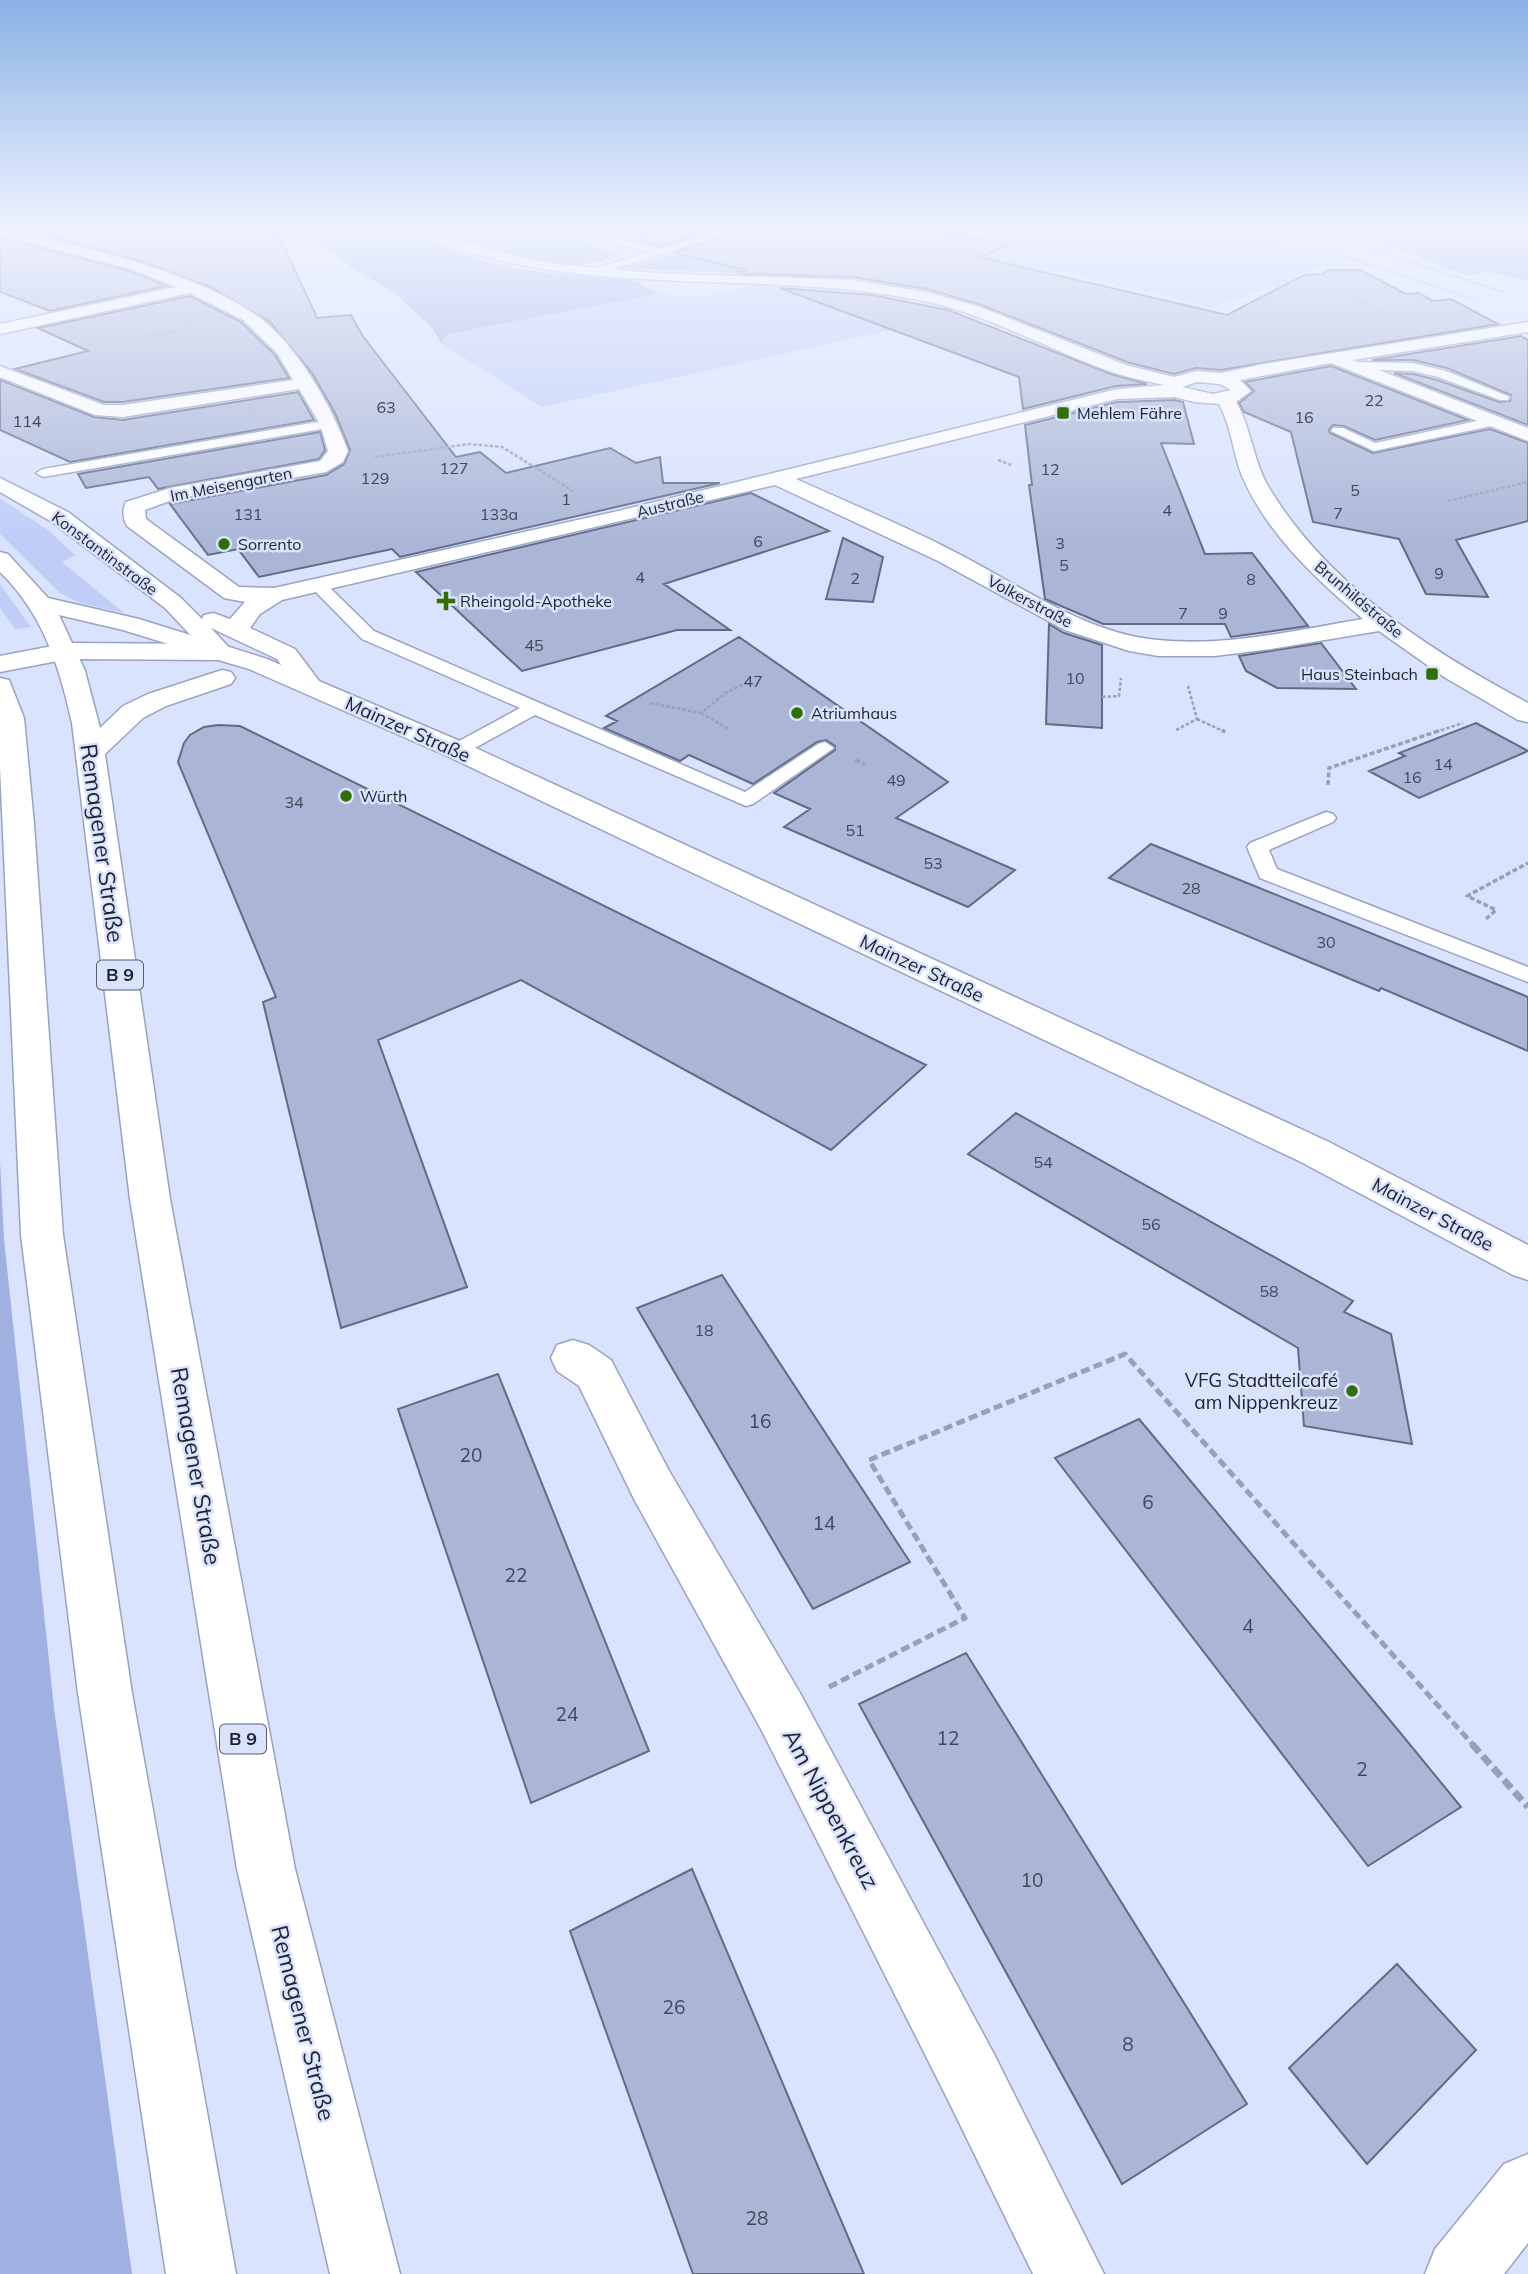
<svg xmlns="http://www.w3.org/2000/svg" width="1528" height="2274" font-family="Mulish,sans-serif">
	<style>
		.green { fill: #bfcdf7 }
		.forest { fill: #9fb0e1 }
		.water { fill: #9eafe0 }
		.building { fill: #abb6d7; stroke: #616b88; stroke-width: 2 }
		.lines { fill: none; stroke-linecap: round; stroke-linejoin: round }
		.lane-casing { stroke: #98a3c3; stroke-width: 3 }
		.street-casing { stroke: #98a3c3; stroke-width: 3 }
		.secondary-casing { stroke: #98a3c3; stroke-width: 3 }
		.primary-casing { stroke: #98a3c3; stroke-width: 3 }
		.path-far4 { stroke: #98a0b6; stroke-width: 2; stroke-dasharray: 2.5 2; stroke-linecap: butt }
		.path-far3 { stroke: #98a0b6; stroke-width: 2.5; stroke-dasharray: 3.5 2; stroke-linecap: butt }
		.path-far2 { stroke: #98a0b6; stroke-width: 3.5; stroke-dasharray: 5 2.5; stroke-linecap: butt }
		.path-far1 { stroke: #98a0b6; stroke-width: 5; stroke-dasharray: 9 4.5; stroke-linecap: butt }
		.path { stroke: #98a0b6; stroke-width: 7; stroke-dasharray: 11 5; stroke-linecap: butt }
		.lane { fill: #fff; fill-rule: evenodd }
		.street { fill: #fff; fill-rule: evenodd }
		.secondary { fill: #fff; fill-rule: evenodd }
		.primary { fill: #fff; fill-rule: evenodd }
		.poi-dot { fill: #316f03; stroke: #d9e3fe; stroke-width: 2.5 }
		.labels { text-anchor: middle; stroke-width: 5; stroke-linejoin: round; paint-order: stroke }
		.number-label { font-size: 16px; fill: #414758 }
		.far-poi-label { font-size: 16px; fill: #1e222e; stroke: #d9e3fe; text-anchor: start }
		.far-street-label { font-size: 16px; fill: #1e222e; stroke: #d9e3fe }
		.shield { fill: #d9e3fe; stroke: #565c6c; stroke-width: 2 }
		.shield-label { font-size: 18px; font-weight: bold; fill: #1e222e }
		.street-label { font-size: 19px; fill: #1e222e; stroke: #d9e3fe }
		.poi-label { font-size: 19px; fill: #1e222e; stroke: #d9e3fe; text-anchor: end }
		.near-number-label { font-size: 19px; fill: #414758 }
		.near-street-label { font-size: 23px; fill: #1e222e; stroke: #d9e3fe }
	</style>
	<rect width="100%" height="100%" fill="#d9e3fe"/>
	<!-- green -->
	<path class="green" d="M945 227H1242L1341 260 1298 275 1289 282 1212 307 1057 270 1026 280 973 259 1011 245 1004 243 1008 240Z
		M756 285 893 298 959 315 542 407 441 343 448 334 658 294 700 297Z
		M0 498 49 531 75 555 62 562 124 613 80 603 60 593 0 534Z
		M0 584 31 627 15 629 0 608Z"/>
	<!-- forest -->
	<path class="forest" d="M298 227H378L493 264 547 273 636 281 658 294 448 334 441 343 433 329 394 292 355 270Z
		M430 227H547L622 256C609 259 593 264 579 264 529 263 478 242 430 227Z
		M718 244 867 275 856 278 620 268Z
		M0 1162 4 1239 54 1708 132 2274H0Z"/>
	<!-- water -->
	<path class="water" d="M1328 227H1528V281L1488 272 1468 276 1396 248Z"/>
	<!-- building -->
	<path class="building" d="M15 227H275L317 318 351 315 362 335 456 457 480 452 506 473 610 448 636 463 660 457 663 483H720L400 557 392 549 259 577 238 549 208 555 170 504 326 475 344 464 350 450 335 413 312 373 270 322 210 287 140 261Z
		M643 227H723L660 246 641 242Z
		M751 227H913L1011 245 979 257 1227 315 1304 275 1323 274 1328 270H1360L1406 294 1419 293 1433 301 1451 299 1498 324 1221 370 1196 368 1174 374 1127 362 981 305 927 289 851 277 743 274 738 272 746 270 675 253Z
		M0 238 130 271 167 286 50 311 0 292Z
		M780 288 872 295 948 310 1111 374 1147 384 1116 386 1023 409 1019 377Z
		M190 296 241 322 275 355 289 378 123 402H104L15 369 88 351 38 328Z
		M1521 336 1528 340V425L1394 373 1413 374 1437 380 1499 402 1510 401 1511 395 1447 368 1413 360H1372Z
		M1331 366 1468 420 1375 440 1344 426 1333 425 1329 430 1330 433 1373 453 1490 429 1528 443V521L1456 540 1488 597 1426 594 1399 539 1313 522 1291 432 1244 412 1239 403 1254 391 1245 382Z
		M0 380 94 417 123 420 298 392 314 420 70 462 0 430Z
		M1175 400 1183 402 1194 444 1161 443 1205 554 1252 553 1308 626 1231 637 1225 624H1103L1045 599 1029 485H1032L1025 425 1117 402Z
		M320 432 325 450 319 459 158 489 149 477 86 488 78 474Z
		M751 493 829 531 664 584 730 630H677L522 671 416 572Z
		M843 538 883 557 873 602 826 599Z
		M1049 624 1064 633 1102 645V728L1046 724Z
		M739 637 948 782 896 818 1015 870 968 907 784 827 810 809 774 793 835 750V746L826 740 817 742 753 784 689 755 680 761 604 728 617 721 606 716Z
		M1321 643 1356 689 1277 688 1246 671 1239 656Z
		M1476 723 1528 751 1419 798 1369 771 1405 756 1399 753Z
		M218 725 240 726 926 1065 831 1150 521 980 378 1040 467 1287 341 1328 263 1002 276 997 178 762 184 743 190 735 204 727Z
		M1151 844 1528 997V1051L1381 988 1379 991 1109 878Z
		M1016 1113 1353 1301 1344 1312 1391 1334 1412 1444 1304 1426 1298 1348 968 1154Z
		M722 1275 910 1562 813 1609 637 1308Z
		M498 1374 649 1751 531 1803 398 1409Z
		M1139 1419 1398 1730 1461 1807 1368 1866 1055 1458Z
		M966 1653 1247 2104 1122 2184 859 1704Z
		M692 1869 816 2162 864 2274H693L570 1931Z
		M1397 1964 1476 2050 1367 2164 1289 2068Z"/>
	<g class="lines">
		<!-- lane casing -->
		<g class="lane-casing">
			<path id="lane" d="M556 227H573L660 249 734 227H749L593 275 588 272 589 270 650 252Z
				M1353 362 1413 363 1446 371 1510 397 1508 400H1500L1438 377 1413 371 1349 369 1347 366Z
				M1491 418 1496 419V425L1374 451 1331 431 1333 428H1343L1375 443Z
				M329 420 334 421V427L43 477 36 473 43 469Z
				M318 580 324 582 374 631 745 792 818 744 825 742 834 748 753 804 746 806 535 715 464 754H450L447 750 450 746 520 708 362 639 312 588 310 585Z
				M1326 812 1333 814 1336 818 1333 822 1269 850 1277 869 1528 967V982L1260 878 1247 847 1250 843Z"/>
		</g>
		<!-- street casing -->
		<g class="street-casing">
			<path id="street" d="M0 227C23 231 45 238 68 244 131 260 197 277 253 313 293 338 333 407 348 451L343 462 326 472 175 499 145 510 146 519 239 587 274 588 618 511 1117 389 1164 385C1147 381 1129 378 1112 372 1049 350 990 315 924 301 788 273 648 292 512 263 490 258 411 240 396 227H418L492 250 555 264 655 273 851 280 926 292 980 307 1126 365 1174 377 1197 371 1221 373 1264 364 1528 322V332L1353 360 1528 428V441L1331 363 1240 380 1251 391 1236 402C1251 427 1253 460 1268 486 1326 584 1430 651 1528 703V722L1518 720 1444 677 1379 631 1271 649 1215 656H1158L1129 651 1065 630 938 561 775 485 282 600 260 614 250 628 295 649 322 685 318 691 309 693 300 691 277 659 211 628 233 652 229 657 220 660 211 657 165 608 52 522 0 492V478L68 512 181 598 202 619 204 615 213 613 230 619 245 602 224 598 127 526C123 519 122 509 126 502L170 488 320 461 328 451 320 424 299 389 123 417 95 415 0 377V366L104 405H123L293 380 277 353 243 320 190 293 0 334V324L176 287 131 269 0 235ZM1197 382 1220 384 1231 390 1213 394 1182 387ZM1175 397 1194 402 1219 404C1231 425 1233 453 1242 476 1267 534 1316 579 1363 619 1296 630 1227 647 1158 640 1084 633 1020 585 955 552 903 525 849 503 796 479L1117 399Z
				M573 1340 589 1345 611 1360 668 1469 800 1693 995 2056 1104 2274H1033L949 2102 762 1731 634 1499 579 1386 557 1371 551 1358 557 1345Z
				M1528 2154V2243L1504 2274H1425L1435 2249 1504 2164Z"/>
		</g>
		<!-- secondary casing -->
		<g class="secondary-casing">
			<path id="secondary" d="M68 643 220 644 267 659 467 744 1329 1142 1528 1245V1280L1513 1275 1301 1162 447 756 249 669 218 660 68 659 0 672V656Z"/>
		</g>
		<!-- primary casing -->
		<g class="primary-casing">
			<path id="primary" d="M0 552 8 554 48 598 139 619 229 647 233 652 229 657 220 660 123 630 59 615 85 671 100 728 123 706 148 694 222 670 231 672 235 678 231 684 166 706 143 718 105 754 170 1199 295 1869 400 2274H330L237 1869 130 1199 72 723C59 665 43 614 0 572Z
				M0 678 9 680 24 718 34 824 63 1235 132 1693 236 2274H166L78 1693 21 1235 0 767Z"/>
		</g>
		<!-- path-far4 -->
		<path class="path-far4" d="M1173 227 1223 233H1268
			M1254 227 1473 299
			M1300 227 1507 293
			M1348 293 1373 309 1386 313
			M144 337 191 328"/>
		<!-- path-far3 -->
		<path class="path-far3" d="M375 457 469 444 502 447 573 491
			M998 460 1011 465
			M1448 501 1528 482
			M1102 697 1119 696 1121 678
			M650 703 701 713 727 692 746 683
			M701 713 729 729
			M1197 719 1225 732
			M1176 730 1197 719 1188 686
			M1436 732 1463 723"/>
		<!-- path-far2 -->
		<path class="path-far2" d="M1222 730 1225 732
			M855 760 865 764
			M1328 785 1329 768 1441 730
			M1486 919 1496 910 1467 896 1528 863"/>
		<!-- path-far1 -->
		<path class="path-far1" d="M829 1687 965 1618 869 1460 1125 1354 1474 1746"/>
		<!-- path -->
		<path class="path" d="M1472 1744 1528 1807"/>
		<!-- lane -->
		<use href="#lane" class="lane"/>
		<!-- street -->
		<use href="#street" class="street"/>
		<!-- secondary -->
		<use href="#secondary" class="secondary"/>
		<!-- primary -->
		<use href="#primary" class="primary"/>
	</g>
	<!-- sky -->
	<linearGradient id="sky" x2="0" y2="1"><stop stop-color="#8ab2e5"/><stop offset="0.42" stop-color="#eef2ff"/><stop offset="1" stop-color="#eef2ff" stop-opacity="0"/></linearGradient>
	<rect width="1528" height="546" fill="url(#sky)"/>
	<!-- markers -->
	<g class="poi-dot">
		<rect x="1056" y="406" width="14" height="14" rx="3.5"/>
		<circle cx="224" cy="544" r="7"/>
		<path d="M442.5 590.5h7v7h7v7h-7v7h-7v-7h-7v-7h7z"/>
		<rect x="1425" y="667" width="14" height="14" rx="3.5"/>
		<circle cx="797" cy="713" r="7"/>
		<circle cx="346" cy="796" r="7"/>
		<circle cx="1352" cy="1391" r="7"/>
	</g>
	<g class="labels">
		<!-- number labels -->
		<g class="number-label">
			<text x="1374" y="406">22</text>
			<text x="386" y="413">63</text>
			<text x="1304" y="423">16</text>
			<text x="27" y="427">114</text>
			<text x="454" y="474">127</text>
			<text x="1050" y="475">12</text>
			<text x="375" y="484">129</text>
			<text x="1355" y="496">5</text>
			<text x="566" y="505">1</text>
			<text x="1167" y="516">4</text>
			<text x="1338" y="519">7</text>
			<text x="248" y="520">131</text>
			<text x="499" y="520">133a</text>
			<text x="758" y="547">6</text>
			<text x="1060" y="549">3</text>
			<text x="1064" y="571">5</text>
			<text x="1439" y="579">9</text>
			<text x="640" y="583">4</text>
			<text x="855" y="584">2</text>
			<text x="1251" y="585">8</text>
			<text x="1183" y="619">7</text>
			<text x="1223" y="619">9</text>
			<text x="534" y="651">45</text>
			<text x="1075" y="684">10</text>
			<text x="753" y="687">47</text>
			<text x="1443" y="770">14</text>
			<text x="1412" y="783">16</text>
			<text x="896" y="786">49</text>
			<text x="294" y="808">34</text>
			<text x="855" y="836">51</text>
			<text x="933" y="869">53</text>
			<text x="1191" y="894">28</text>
			<text x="1326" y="948">30</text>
			<text x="1043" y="1168">54</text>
			<text x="1151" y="1230">56</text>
			<text x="1269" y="1297">58</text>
			<text x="704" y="1336">18</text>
		</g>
		<!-- far-poi labels -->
		<g class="far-poi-label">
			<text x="1077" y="419">Mehlem Fähre</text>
			<text x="238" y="550">Sorrento</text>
			<text x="460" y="607">Rheingold-Apotheke</text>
			<text x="1418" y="680" text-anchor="end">Haus Steinbach</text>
			<text x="811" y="719">Atriumhaus</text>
			<text x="360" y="802">Würth</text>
		</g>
		<!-- far-street labels -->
		<g class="far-street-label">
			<text transform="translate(231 484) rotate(-11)" y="6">Im Meisengarten</text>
			<text transform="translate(670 504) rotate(-14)" y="6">Austraße</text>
			<text transform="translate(105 553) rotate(37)" y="6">Konstantinstraße</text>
			<text transform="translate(1359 599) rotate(40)" y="6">Brunhildstraße</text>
			<text transform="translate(1030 601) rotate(28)" y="6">Volkerstraße</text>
		</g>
		<!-- shield labels -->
		<g class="shield">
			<rect x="97" y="960.5" width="46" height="29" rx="5"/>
			<rect x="220" y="1724.5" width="46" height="29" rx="5"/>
		</g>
		<g class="shield-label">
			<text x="120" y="981">B 9</text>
			<text x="243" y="1745">B 9</text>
		</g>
		<!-- street labels -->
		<g class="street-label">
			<text transform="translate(408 729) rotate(24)" y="7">Mainzer Straße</text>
			<text transform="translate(922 968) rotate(25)" y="7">Mainzer Straße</text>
			<text transform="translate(1433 1214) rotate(28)" y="7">Mainzer Straße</text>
		</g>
		<!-- poi labels -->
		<g class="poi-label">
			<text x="1338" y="1387">VFG Stadtteilcafé<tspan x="1338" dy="22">am Nippenkreuz</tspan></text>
		</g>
		<!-- near-number labels -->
		<g class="near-number-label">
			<text x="760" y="1428">16</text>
			<text x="471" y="1462">20</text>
			<text x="1148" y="1509">6</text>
			<text x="824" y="1530">14</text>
			<text x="516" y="1582">22</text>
			<text x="1248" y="1633">4</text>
			<text x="567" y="1721">24</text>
			<text x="948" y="1745">12</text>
			<text x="1362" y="1776">2</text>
			<text x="1032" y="1887">10</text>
			<text x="674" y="2014">26</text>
			<text x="1128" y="2051">8</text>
			<text x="757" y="2225">28</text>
		</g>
		<!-- near-street labels -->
		<g class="near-street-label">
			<text transform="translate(102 843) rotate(82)" y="8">Remagener Straße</text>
			<text transform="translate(196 1466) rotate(80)" y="8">Remagener Straße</text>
			<text transform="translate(831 1809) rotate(62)" y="8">Am Nippenkreuz</text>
			<text transform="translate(303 2023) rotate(76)" y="8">Remagener Straße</text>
		</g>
	</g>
</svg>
